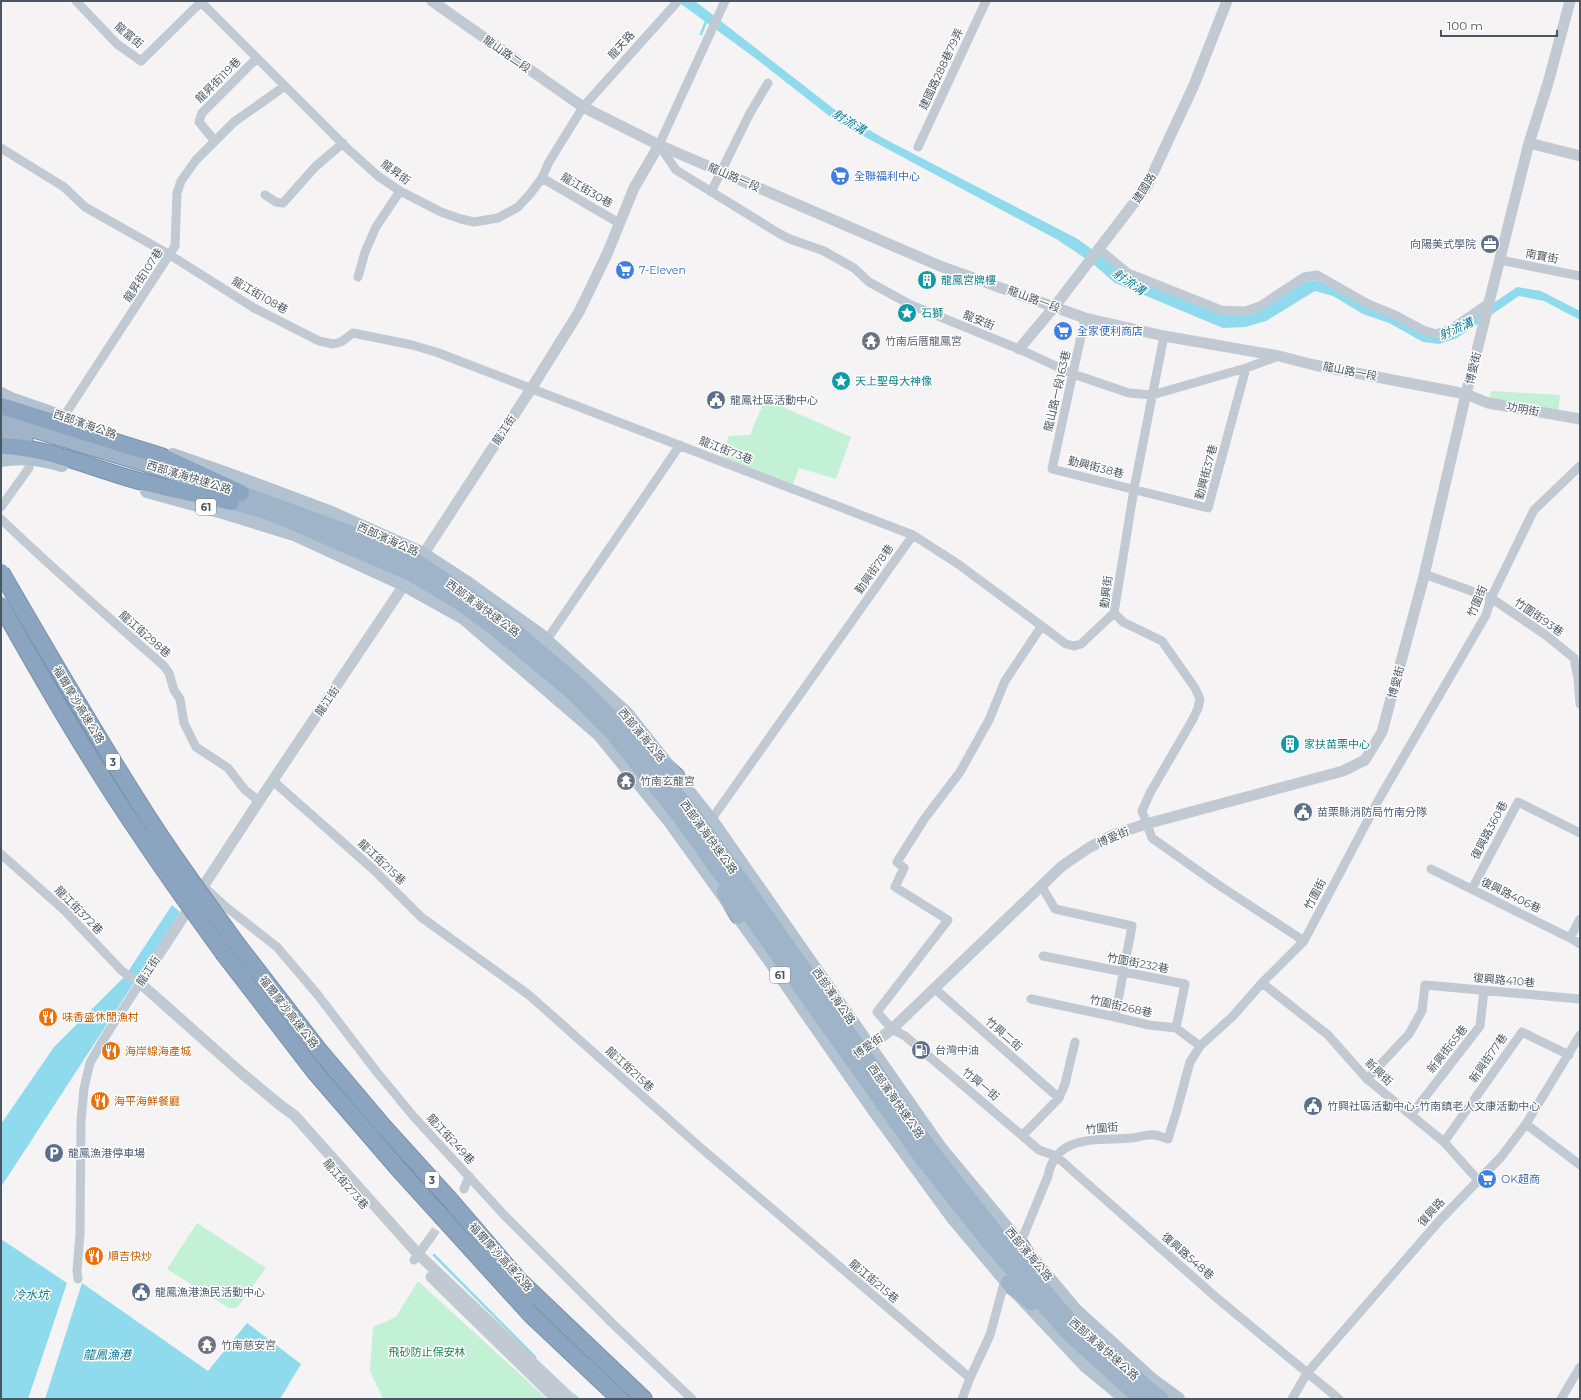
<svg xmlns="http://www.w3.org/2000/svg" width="1581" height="1400" font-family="Montserrat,'Noto Sans TC',sans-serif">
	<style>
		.green { fill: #c3f1d5 }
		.water { fill: #90daee }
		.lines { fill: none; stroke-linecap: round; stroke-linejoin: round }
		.stream { stroke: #90daee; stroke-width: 2.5 }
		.minor-tunnel { stroke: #caccce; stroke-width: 9; stroke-dasharray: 9 4.5; stroke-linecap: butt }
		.trunk-casing { stroke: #7690ad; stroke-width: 17 }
		.motorway-casing { stroke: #7690ad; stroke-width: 18 }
		.minor { stroke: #c1cad2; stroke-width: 9 }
		.tertiary { stroke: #c1cad2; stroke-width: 11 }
		.primary { stroke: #b3c2d1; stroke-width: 14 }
		.trunk { stroke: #9fb4c9; stroke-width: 15 }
		.motorway { stroke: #8ba5c1; stroke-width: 16 }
		.motorway-bridge-casing { stroke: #7690ad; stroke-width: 18; stroke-linecap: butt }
		.motorway-bridge { stroke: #8ba5c1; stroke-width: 16 }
		.labels { text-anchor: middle; stroke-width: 3; stroke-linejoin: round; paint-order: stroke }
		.shield { fill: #fff; stroke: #808990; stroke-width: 1 }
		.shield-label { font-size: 10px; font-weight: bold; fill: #4a5661 }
		.street-label { font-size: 11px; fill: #4a5661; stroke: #fff }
		.shop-label { font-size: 11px; fill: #366cbe; stroke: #fff; text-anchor: start }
		.service-label { font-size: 11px; fill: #4e5e75; stroke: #fff; text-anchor: start }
		.culture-label { font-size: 11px; fill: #0d838f; stroke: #fff; text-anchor: start }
		.worship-label { font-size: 11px; fill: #5b616d; stroke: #fff; text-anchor: start }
		.food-label { font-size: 11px; fill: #c56008; stroke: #fff; text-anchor: start }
		.park-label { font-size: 11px; fill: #17864f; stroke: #fff }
		.water-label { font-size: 12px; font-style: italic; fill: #0c7c9b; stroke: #fff }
	</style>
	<rect width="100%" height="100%" fill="#f5f3f3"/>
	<!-- green -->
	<path class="green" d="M1491 391 1560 395 1558 415 1488 403Z
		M765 399 851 437 836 479 799 468 793 484 722 457 729 436 750 435Z
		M197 1223 266 1268 237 1308H229L167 1269Z
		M418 1281 547 1399H383L370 1371 373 1327 396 1317Z"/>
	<!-- water -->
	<path class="water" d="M677 1H695L834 109 883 138 1076 238 1136 280 1219 313 1232 315 1254 313 1306 281 1317 280 1422 333 1454 330 1517 287 1541 291 1580 311V320L1544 301 1519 296 1457 338 1439 344 1423 342 1389 323 1363 314 1333 296 1315 291 1266 321 1245 327 1223 328 1115 283 1092 263 1058 240 837 122 755 58Z
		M172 905 180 912 1 1187V1124L54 1047 125 976Z
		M1 1239 67 1283 28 1399H1Z
		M82 1283 208 1371 247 1323 301 1364 280 1399H45Z"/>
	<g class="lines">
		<!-- stream -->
		<path class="stream" d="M701 34 707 19
			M434 1255 535 1357
			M574 1395 578 1399"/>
		<!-- minor-tunnel -->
		<path class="minor-tunnel" d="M431 1237 445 1216"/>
		<!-- trunk casing -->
		<g class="trunk-casing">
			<path id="trunk" d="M1 420 201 481
				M1 431 25 438
				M230 489 353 534 418 562 502 620 579 685 625 731 689 809 751 894 931 1150 1000 1238 1072 1323 1161 1399
				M220 498 273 514 412 574 460 603 493 627 573 693 613 734 680 817 920 1156 990 1244 1070 1335 1141 1399
				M657 758 677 776
				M724 892 738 916
				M1020 1244 1035 1267
				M1008 1283 1032 1303"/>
		</g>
		<!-- motorway casing -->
		<g class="motorway-casing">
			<path id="motorway" d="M1 406 161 456 241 493
				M1 446C46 447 89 467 132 479 164 488 198 494 231 502
				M237 944 318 1049 384 1127 452 1202 519 1280 644 1399
				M224 954 314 1071 402 1173 531 1315 620 1399"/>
		</g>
		<!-- minor -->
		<path class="minor" d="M76 1 117 44 141 61 201 2
			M200 1 348 149 378 176 400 191 441 212 461 219 474 222 498 218 518 207 530 194 542 178 549 162 583 107 678 1
			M725 1 659 145 676 170 780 234 790 239 824 251 854 268 869 282 911 305 1019 349 1073 374 1129 393 1152 395 1246 368 1279 356
			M214 140 199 122 202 113 257 58
			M918 147 986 1
			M1 148 64 187 85 207 170 255 254 308 319 341 333 344 341 342 353 333 412 345 436 352 913 535
			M542 178 619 223
			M711 192 750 113 768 83
			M265 195 276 202 283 203 315 167 343 143
			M1099 249 1128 273 1221 310 1245 311 1260 306 1304 277 1317 275 1368 304 1395 315 1423 330 1436 334 1451 329 1490 302
			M1500 260 1580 276
			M358 277 365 252 376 227 400 191
			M1085 318 1052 469 1208 508 1246 368
			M68 410 175 246 177 193 181 181 196 160 234 122 285 86
			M1 507 29 468
			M1 519C54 570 109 618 164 666L169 673 174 690 180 699 184 723 196 747 228 768 245 790 259 801
			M1424 574 1491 598 1547 636 1574 658 1578 678 1580 704
			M1114 613 1123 622 1162 641 1195 688 1200 699 1198 708 1193 719 1150 793 1142 811 1152 838 1217 884 1304 941
			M1114 613 1134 489 1164 336
			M1041 627 1005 681 989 720 960 772 925 818 897 862 904 868 895 887 948 920 877 1012 892 1029 905 1036 1039 1150 1056 1156 1218 1299 1339 1399
			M546 641 680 445
			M273 781 374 870 421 917 529 995 701 1148 970 1378
			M711 820 913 535 958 564 1066 644 1074 646 1081 644 1114 613
			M1 854 64 910 122 971 140 983 103 1040 90 1063 84 1088 81 1121 80 1234 77 1271 78 1279
			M1431 869 1570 938 1580 944
			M203 886 226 907 277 947 317 994 376 1071 414 1117 506 1217 613 1324 692 1399
			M1042 887 1055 909 1132 926 1115 1017
			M1472 889 1518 802 1580 833
			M1570 938 1580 919
			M1043 956 1185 984 1176 1028
			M1262 983 1328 1035 1367 1079 1444 1142 1478 1180
			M934 988 1059 1098
			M1031 999 1115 1017 1149 1025 1176 1028 1200 1046
			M1367 1079 1409 1034 1422 1011 1425 985 1580 999
			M1411 1115 1480 1026 1484 990
			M1526 1124 1580 1165
			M1023 1135 1059 1098 1065 1084 1075 1042
			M1444 1142 1522 1032 1569 1055
			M464 1189 469 1176
			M1020 1244 1048 1176C1056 1133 1099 1141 1131 1138 1138 1138 1143 1135 1150 1135 1155 1134 1162 1137 1168 1139L1177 1110 1190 1062 1200 1046 1232 1017 1262 983 1304 941 1379 799 1486 615 1491 598 1534 510 1580 466
			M414 1260 431 1237
			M962 1399 970 1378 990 1335 1005 1280
			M1292 1399 1307 1373 1440 1220 1501 1157 1526 1124 1580 1035
			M1561 1399 1580 1367"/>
		<!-- tertiary -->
		<path class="tertiary" d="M432 1 583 107 659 145 940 266 1085 318 1164 336 1279 356 1314 365 1466 394 1488 403 1580 419
			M1529 143 1580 156
			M1019 349 1055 306 1147 186 1194 85 1227 1
			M419 561 531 389 579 312 607 254 634 188 659 145
			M408 579 259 801 140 983 238 1070 280 1105 295 1116 418 1254 571 1399
			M863 1051 892 1029 1062 866 1090 847 1115 834 1146 824 1343 771 1365 760 1382 732 1423 580 1466 394 1529 143 1548 83 1570 1
			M431 1277 556 1399"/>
		<!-- primary -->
		<path class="primary" d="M1 394 11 399 89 426
			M173 455 230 475 329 512 423 554 466 582 540 635 627 714 711 820 940 1148 1075 1310 1152 1380 1178 1399
			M1 460C22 456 43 459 62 465
			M147 491 223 512 294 534 403 584 464 618 600 735 669 820 769 959 872 1107 954 1219 1008 1283 1085 1365 1126 1399"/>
		<!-- trunk -->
		<use href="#trunk" class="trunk"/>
		<!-- motorway -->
		<use href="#motorway" class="motorway"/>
		<!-- motorway-bridge casing -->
		<g class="motorway-bridge-casing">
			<path id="motorway-bridge" d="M1 572C45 648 89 724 136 798 167 848 202 896 237 944
				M1 605C44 682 89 760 139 833 166 874 195 914 224 954"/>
		</g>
		<!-- motorway-bridge -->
		<use href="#motorway-bridge" class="motorway-bridge"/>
	</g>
	<!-- icons -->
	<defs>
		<g id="supermarket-disc" transform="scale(1)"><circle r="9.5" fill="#3f7fe0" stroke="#fff"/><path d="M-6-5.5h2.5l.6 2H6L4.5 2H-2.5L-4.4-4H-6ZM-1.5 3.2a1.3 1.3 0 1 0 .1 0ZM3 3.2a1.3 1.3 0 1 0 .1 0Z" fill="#fff"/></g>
		<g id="office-disc" transform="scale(1)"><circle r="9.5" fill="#5c6f8a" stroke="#fff"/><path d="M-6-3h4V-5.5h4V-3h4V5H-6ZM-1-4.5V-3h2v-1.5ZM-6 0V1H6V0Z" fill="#fff"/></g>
		<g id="building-disc" transform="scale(1)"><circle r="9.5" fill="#0f9aa8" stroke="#fff"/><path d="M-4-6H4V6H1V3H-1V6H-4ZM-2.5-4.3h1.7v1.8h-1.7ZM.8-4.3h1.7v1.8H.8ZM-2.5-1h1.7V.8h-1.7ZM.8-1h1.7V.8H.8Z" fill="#fff"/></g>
		<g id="sight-disc" transform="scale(1)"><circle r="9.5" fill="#0f9aa8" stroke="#fff"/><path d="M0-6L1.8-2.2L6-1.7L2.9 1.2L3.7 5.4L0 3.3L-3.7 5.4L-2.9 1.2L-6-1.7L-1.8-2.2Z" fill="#fff"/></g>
		<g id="temple-disc" transform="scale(1)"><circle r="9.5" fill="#6b7280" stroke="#fff"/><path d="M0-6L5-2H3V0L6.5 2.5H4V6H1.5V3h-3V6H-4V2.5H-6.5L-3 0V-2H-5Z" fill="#fff"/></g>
		<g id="civic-disc" transform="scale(1)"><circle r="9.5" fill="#5c6f8a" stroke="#fff"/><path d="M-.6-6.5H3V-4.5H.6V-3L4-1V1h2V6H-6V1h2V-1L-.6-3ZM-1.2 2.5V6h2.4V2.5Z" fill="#fff"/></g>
		<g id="restaurant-disc" transform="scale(1)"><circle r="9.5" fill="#e8710a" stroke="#fff"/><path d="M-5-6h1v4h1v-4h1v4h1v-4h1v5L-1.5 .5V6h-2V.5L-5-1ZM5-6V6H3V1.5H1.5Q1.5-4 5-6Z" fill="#fff"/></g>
		<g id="fuel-disc" transform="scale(1)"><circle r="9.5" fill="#5c6f8a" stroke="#fff"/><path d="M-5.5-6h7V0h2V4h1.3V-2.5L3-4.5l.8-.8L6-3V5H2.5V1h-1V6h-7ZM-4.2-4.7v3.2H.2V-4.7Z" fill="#fff"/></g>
		<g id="parking-disc" transform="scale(1)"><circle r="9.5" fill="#5c6f8a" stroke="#fff"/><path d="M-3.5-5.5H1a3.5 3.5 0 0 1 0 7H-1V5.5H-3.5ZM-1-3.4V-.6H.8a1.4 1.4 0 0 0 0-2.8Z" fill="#fff"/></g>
	</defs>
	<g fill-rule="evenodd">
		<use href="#supermarket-disc" x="840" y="176"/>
		<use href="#office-disc" x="1490" y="244"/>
		<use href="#supermarket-disc" x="625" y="270"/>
		<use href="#building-disc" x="927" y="280"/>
		<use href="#sight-disc" x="907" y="313"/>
		<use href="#supermarket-disc" x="1063" y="331"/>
		<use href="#temple-disc" x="871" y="341"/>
		<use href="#sight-disc" x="841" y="381"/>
		<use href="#civic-disc" x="716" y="400"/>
		<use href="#building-disc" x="1290" y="744"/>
		<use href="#temple-disc" x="626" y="781"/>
		<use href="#civic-disc" x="1303" y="812"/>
		<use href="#restaurant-disc" x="48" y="1017"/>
		<use href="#fuel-disc" x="921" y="1050"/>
		<use href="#restaurant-disc" x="111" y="1051"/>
		<use href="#restaurant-disc" x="100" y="1101"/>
		<use href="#civic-disc" x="1313" y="1106"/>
		<use href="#parking-disc" x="54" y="1153"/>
		<use href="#supermarket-disc" x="1487" y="1179"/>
		<use href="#restaurant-disc" x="94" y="1256"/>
		<use href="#civic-disc" x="141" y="1292"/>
		<use href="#temple-disc" x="207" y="1345"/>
	</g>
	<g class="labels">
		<!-- shield labels -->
		<g class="shield">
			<rect x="196" y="499" width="20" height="16" rx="3"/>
			<rect x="106" y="754" width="14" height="16" rx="3"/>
			<rect x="770" y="967" width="20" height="16" rx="3"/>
			<rect x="425" y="1172" width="14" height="16" rx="3"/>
		</g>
		<g class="shield-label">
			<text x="206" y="511">61</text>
			<text x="113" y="766">3</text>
			<text x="780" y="979">61</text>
			<text x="432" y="1184">3</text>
		</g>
		<!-- street labels -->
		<g class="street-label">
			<text transform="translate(129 35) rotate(40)" y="4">龍富街</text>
			<text transform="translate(621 45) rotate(-48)" y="4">龍天路</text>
			<text transform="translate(507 54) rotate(35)" y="4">龍山路二段</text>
			<text transform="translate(941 69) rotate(-65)" y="4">建國路288巷79弄</text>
			<text transform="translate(218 80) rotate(-45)" y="4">龍昇街119巷</text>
			<text transform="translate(396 172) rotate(36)" y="4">龍昇街</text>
			<text transform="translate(734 177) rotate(23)" y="4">龍山路一段</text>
			<text transform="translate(1144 188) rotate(-58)" y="4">建國路</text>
			<text transform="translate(587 190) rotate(30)" y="4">龍江街30巷</text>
			<text transform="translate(1542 256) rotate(11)" y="4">南寶街</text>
			<text transform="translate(143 275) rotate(-57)" y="4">龍昇街107巷</text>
			<text transform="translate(260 295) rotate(30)" y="4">龍江街108巷</text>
			<text transform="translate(1034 299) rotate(20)" y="4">龍山路一段</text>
			<text transform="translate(979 320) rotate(22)" y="4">龍安街</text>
			<text transform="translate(1473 368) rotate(-76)" y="4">博愛街</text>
			<text transform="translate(1350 371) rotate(11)" y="4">龍山路一段</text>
			<text transform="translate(1057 391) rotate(-77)" y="4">龍山路一段163巷</text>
			<text transform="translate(1523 409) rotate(10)" y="4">功明街</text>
			<text transform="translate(85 424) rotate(19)" y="4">西部濱海公路</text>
			<text transform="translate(504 430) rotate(-57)" y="4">龍江街</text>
			<text transform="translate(726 450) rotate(21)" y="4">龍江街73巷</text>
			<text transform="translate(1096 467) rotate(14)" y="4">勤興街38巷</text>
			<text transform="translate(1206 472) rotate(-75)" y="4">勤興街37巷</text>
			<text transform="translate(189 477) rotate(17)" y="4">西部濱海快速公路</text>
			<text transform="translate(388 539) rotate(24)" y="4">西部濱海公路</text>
			<text transform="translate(874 569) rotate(-55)" y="4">勤興街78巷</text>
			<text transform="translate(1106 592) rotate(-83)" y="4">勤興街</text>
			<text transform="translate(1477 601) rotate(-67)" y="4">竹圍街</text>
			<text transform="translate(483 608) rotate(36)" y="4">西部濱海快速公路</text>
			<text transform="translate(1539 617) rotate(35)" y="4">竹圍街93巷</text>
			<text transform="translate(145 634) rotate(41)" y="4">龍江街298巷</text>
			<text transform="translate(1396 682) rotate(-75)" y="4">博愛街</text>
			<text transform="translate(327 701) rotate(-56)" y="4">龍江街</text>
			<text transform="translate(79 705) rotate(59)" y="4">福爾摩沙高速公路</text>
			<text transform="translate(642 735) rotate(50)" y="4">西部濱海公路</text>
			<text transform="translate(1489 830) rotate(-62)" y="4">復興路360巷</text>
			<text transform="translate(709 837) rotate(54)" y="4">西部濱海快速公路</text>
			<text transform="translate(1113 837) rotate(-23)" y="4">博愛街</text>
			<text transform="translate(382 862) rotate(43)" y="4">龍江街215巷</text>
			<text transform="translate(1315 894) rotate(-62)" y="4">竹圍街</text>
			<text transform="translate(1511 895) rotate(26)" y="4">復興路406巷</text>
			<text transform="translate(79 910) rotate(45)" y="4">龍江街372巷</text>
			<text transform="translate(1138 963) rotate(11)" y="4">竹圍街232巷</text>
			<text transform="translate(148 971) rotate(-57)" y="4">龍江街</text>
			<text transform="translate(1504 980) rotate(5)" y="4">復興路410巷</text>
			<text transform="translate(834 996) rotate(55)" y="4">西部濱海公路</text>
			<text transform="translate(1121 1006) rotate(13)" y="4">竹圍街268巷</text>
			<text transform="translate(289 1012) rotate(52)" y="4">福爾摩沙高速公路</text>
			<text transform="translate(1004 1034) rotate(41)" y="4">竹興二街</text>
			<text transform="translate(868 1046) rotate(-35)" y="4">博愛街</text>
			<text transform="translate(1447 1049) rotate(-52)" y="4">新興街65巷</text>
			<text transform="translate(1488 1058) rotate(-55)" y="4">新興街77巷</text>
			<text transform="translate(630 1069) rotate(42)" y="4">龍江街215巷</text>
			<text transform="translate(1379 1072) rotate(43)" y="4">新興街</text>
			<text transform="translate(981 1084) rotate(40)" y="4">竹興一街</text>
			<text transform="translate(896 1101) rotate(55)" y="4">西部濱海快速公路</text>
			<text transform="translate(1102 1128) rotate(-5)" y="4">竹圍街</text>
			<text transform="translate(451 1139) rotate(47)" y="4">龍江街249巷</text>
			<text transform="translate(346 1184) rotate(49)" y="4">龍江街273巷</text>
			<text transform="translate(1431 1212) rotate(-48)" y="4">復興路</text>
			<text transform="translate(1029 1254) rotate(50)" y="4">西部濱海公路</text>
			<text transform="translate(1188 1256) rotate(41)" y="4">復興路548巷</text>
			<text transform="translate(501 1257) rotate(48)" y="4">福爾摩沙高速公路</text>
			<text transform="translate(874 1281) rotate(40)" y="4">龍江街215巷</text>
			<text transform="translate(1104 1349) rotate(41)" y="4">西部濱海快速公路</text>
		</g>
		<!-- shop labels -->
		<g class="shop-label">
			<text x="854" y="180">全聯福利中心</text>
			<text x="639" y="274">7-Eleven</text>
			<text x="1077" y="335">全家便利商店</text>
			<text x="1501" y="1183">OK超商</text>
		</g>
		<!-- service labels -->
		<g class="service-label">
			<text x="1476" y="248" text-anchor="end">向陽美式學院</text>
			<text x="730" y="404">龍鳳社區活動中心</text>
			<text x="1317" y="816">苗栗縣消防局竹南分隊</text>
			<text x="935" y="1054">台灣中油</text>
			<text x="1327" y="1110">竹興社區活動中心-竹南鎮老人文康活動中心</text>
			<text x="68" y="1157">龍鳳漁港停車場</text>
			<text x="155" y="1296">龍鳳漁港漁民活動中心</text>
		</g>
		<!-- culture labels -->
		<g class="culture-label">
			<text x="941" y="284">龍鳳宮牌樓</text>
			<text x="921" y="317">石獅</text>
			<text x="855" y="385">天上聖母大神像</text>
			<text x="1304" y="748">家扶苗栗中心</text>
		</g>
		<!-- worship labels -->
		<g class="worship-label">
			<text x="885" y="345">竹南后厝龍鳳宮</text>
			<text x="640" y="785">竹南玄龍宮</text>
			<text x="221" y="1349">竹南慈安宮</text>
		</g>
		<!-- food labels -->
		<g class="food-label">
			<text x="62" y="1021">味香盛休閒漁村</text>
			<text x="125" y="1055">海岸線海產城</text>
			<text x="114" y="1105">海平海鮮餐廳</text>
			<text x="108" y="1260">順吉快炒</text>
		</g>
		<!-- park labels -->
		<g class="park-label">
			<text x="427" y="1356">飛砂防止保安林</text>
		</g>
		<!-- water labels -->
		<g class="water-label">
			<text transform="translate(849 122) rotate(32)" y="4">射流溝</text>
			<text transform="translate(1129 282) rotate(34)" y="4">射流溝</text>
			<text transform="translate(1456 329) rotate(-24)" y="4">射流溝</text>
			<text x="31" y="1299">冷水坑</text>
			<text x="107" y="1359">龍鳳漁港</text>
		</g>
	</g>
	<!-- border -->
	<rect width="1581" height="1400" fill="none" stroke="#4a5661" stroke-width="4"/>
	<!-- scale -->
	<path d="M1441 30v6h116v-6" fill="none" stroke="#4a5661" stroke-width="2"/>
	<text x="1447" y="30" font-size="12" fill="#4a5661" stroke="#ffffff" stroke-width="3" paint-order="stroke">100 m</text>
</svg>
